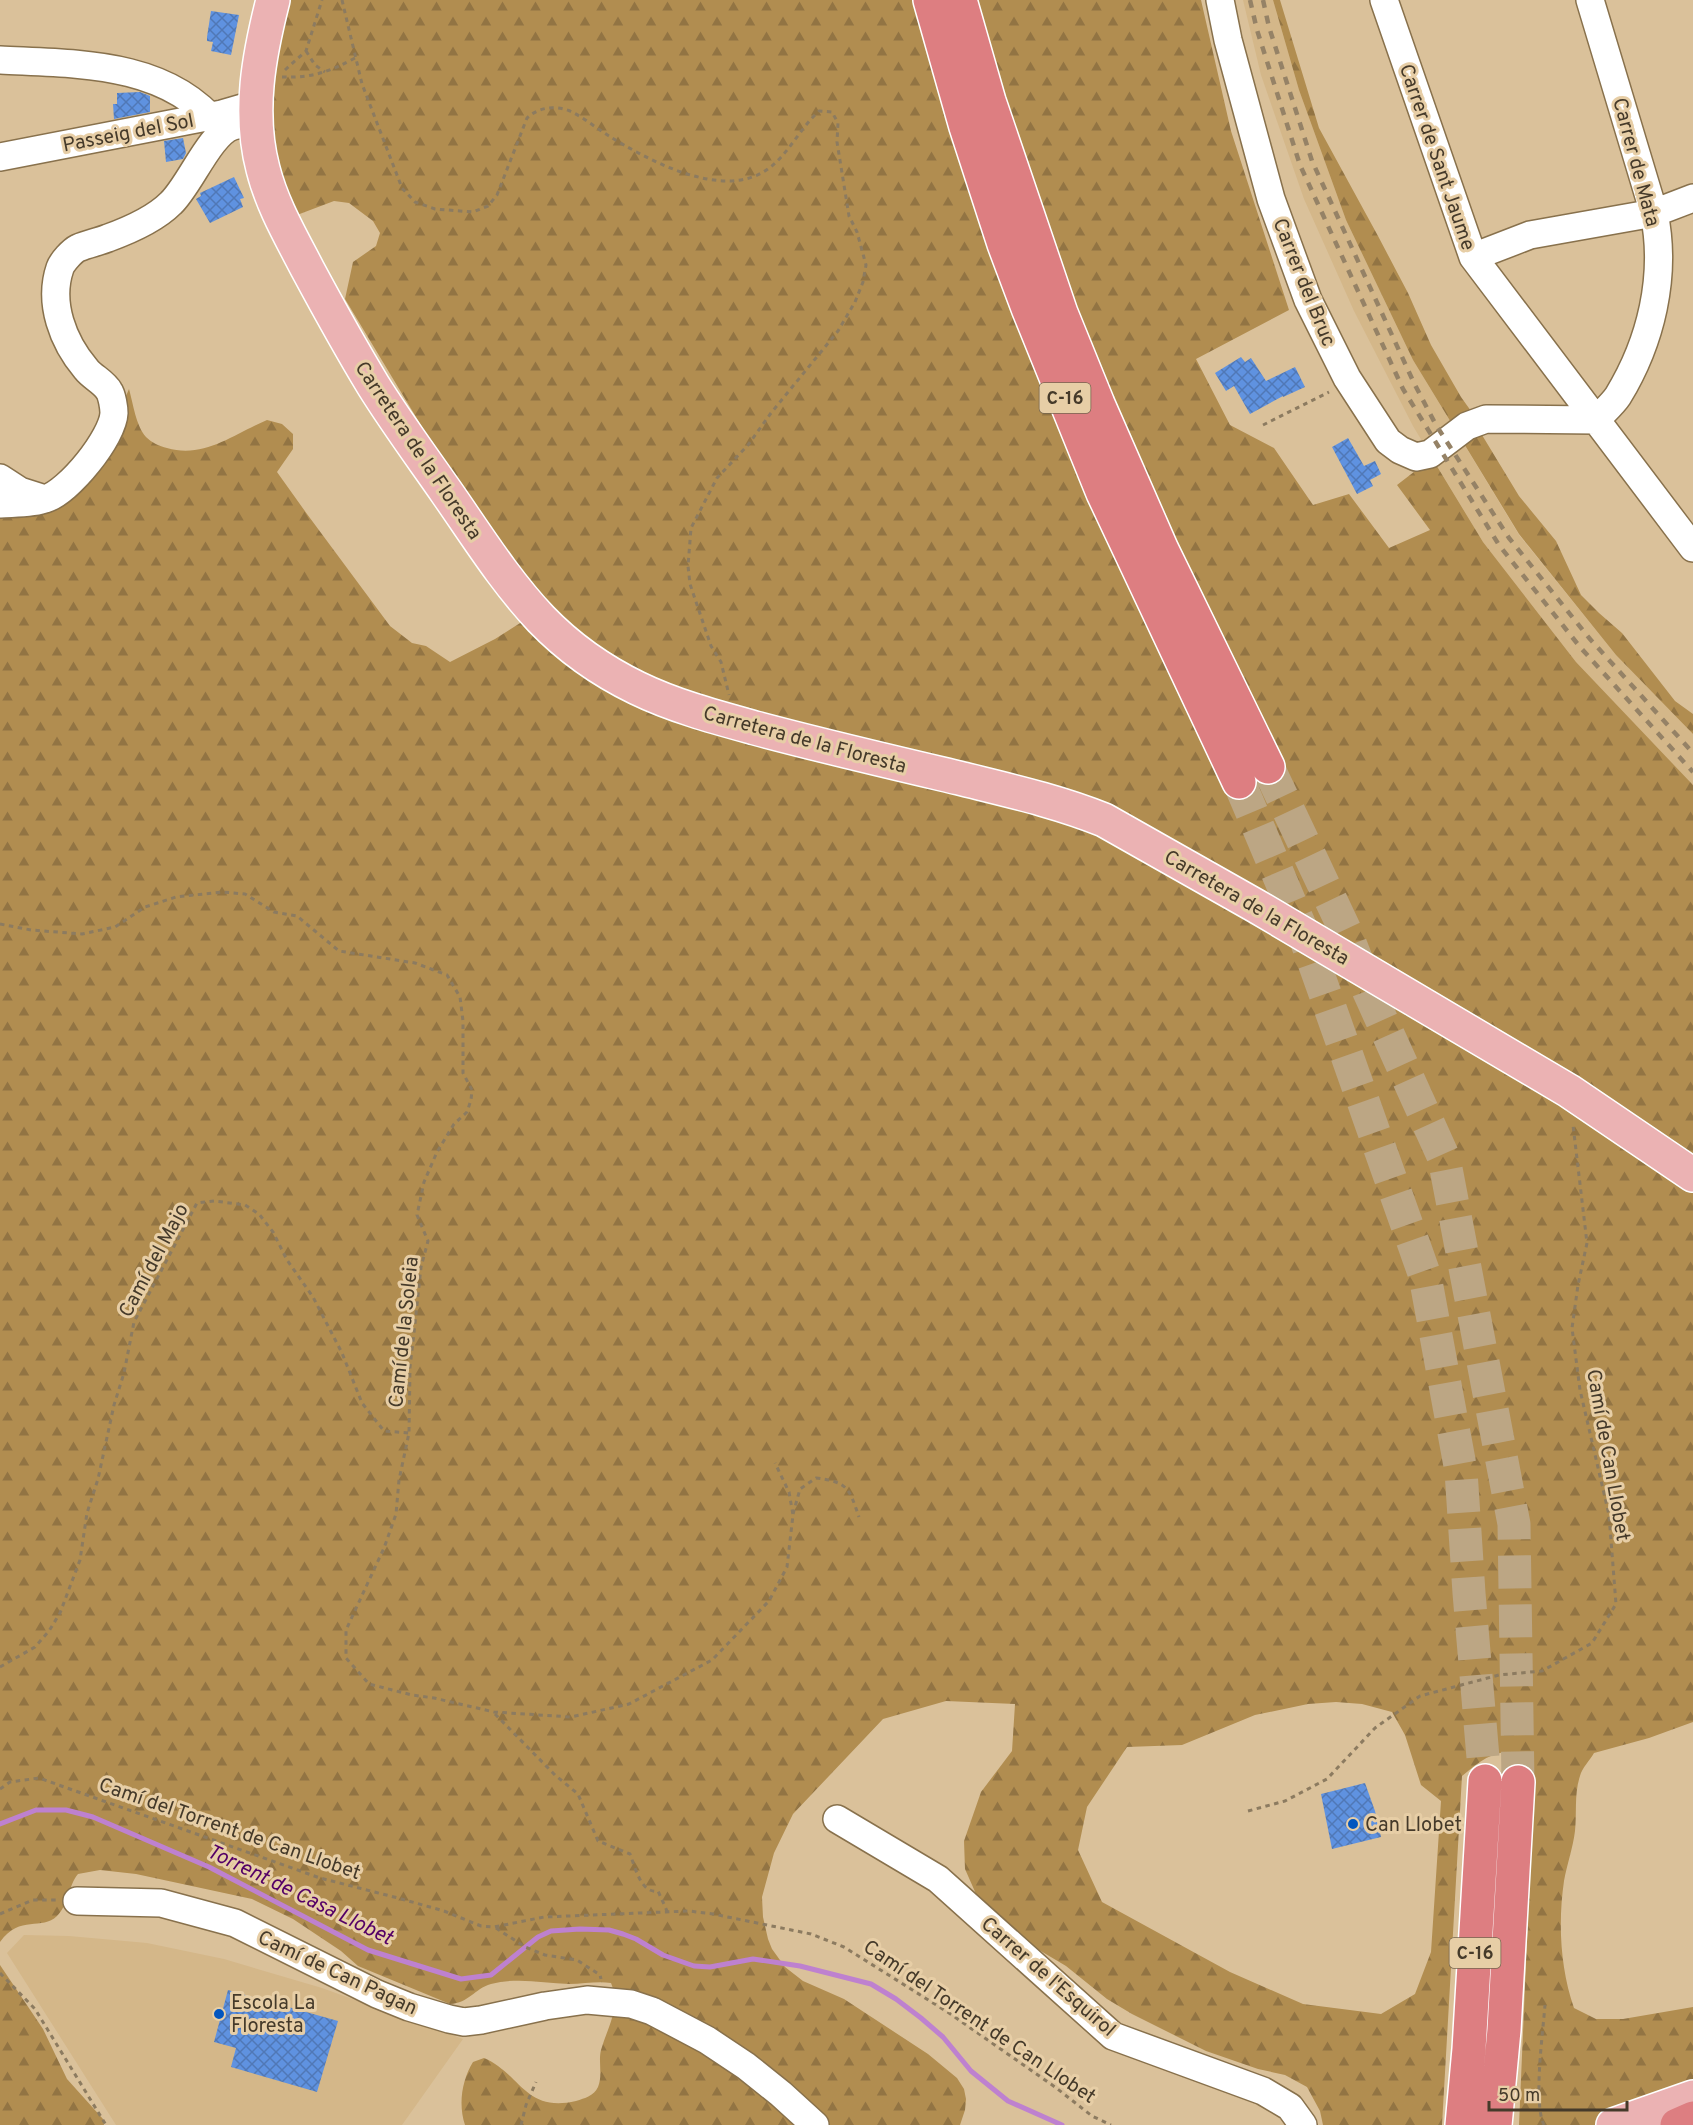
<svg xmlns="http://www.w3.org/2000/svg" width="1693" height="2125" font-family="Overpass,sans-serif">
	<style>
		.built { fill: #d4b789 }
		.forest { fill: url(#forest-firs); fill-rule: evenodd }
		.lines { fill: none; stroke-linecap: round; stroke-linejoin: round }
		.stream { stroke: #be81cf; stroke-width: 5 }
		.building { fill: url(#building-cross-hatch) }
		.highway-tunnel { stroke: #bca684; stroke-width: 33; stroke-dasharray: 33 16; stroke-linecap: butt }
		.minor-casing { stroke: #88714c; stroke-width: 30 }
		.major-casing { stroke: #fff; stroke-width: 36 }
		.highway-casing { stroke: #fff; stroke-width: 36 }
		.path { stroke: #8c7b60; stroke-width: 3; stroke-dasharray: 4.5 4.5; stroke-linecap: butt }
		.minor { stroke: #fff; stroke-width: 27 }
		.major { stroke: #ebb2b3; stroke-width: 33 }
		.highway { stroke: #dd7e81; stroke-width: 33 }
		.rail { stroke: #958266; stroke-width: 4.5; stroke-dasharray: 8 8; stroke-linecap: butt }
		.poi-dot { fill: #0356bf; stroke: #e7cea6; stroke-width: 2 }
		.labels { text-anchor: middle; stroke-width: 6; stroke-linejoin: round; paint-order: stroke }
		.shield { fill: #e7cea6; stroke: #76664f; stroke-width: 1.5 }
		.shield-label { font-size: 18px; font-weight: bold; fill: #453a2a }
		.street-label { font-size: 20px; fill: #453a2a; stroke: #e7cea6 }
		.poi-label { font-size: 20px; fill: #453a2a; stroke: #e7cea6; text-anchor: start }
		.water-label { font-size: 21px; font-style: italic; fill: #540066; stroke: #e7cea6 }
	</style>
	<defs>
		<pattern id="forest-firs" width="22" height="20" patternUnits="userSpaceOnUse" patternTransform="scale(1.5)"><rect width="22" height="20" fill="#b18d50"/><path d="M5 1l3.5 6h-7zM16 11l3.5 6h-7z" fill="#927443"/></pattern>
		<pattern id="building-cross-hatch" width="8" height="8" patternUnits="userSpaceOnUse" patternTransform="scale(1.5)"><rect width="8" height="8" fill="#5f92e0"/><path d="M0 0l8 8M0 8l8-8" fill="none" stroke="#5078b6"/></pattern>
	</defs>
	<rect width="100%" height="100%" fill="#dac19a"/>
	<!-- built -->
	<path class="built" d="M1243 0H1273L1299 90 1346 220 1413 360 1519 535 1616 655 1693 734V785L1576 662 1483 542 1413 426 1354 311 1304 199 1261 75Z
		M24 1935 69 1936 147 1943 224 1959 322 1988 463 2039 402 2125H116L7 1953Z"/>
	<!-- forest -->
	<path class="forest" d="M291 0H1201L1231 131 1289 310 1196 359 1230 425 1274 448 1313 505 1349 494 1389 548 1430 530 1397 485 1432 458 1483 542 1576 662 1693 785V1722L1649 1738 1594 1753C1590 1760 1582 1768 1580 1776 1574 1794 1577 1813 1575 1831 1573 1848 1567 1864 1564 1881 1558 1922 1560 1968 1574 2008L1596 2019H1623L1693 2007V2125H1519L1534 1777 1526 1753C1495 1749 1485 1757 1462 1776L1442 2125H1323L1320 2111 1307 2087 1285 2075 1258 2069 1206 2051 1132 2014 1107 1999 1066 1966 1034 1947 990 1915 976 1894 965 1869 964 1841 981 1792 1012 1751 1015 1704 946 1701 883 1719 793 1814 774 1853 762 1897 763 1917 768 1939 772 1949 785 1967 803 1981 844 1999 928 2054 957 2078 964 2089 966 2099 965 2110 960 2125H465C458 2104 462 2080 473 2062L484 2058C521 2074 525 2113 576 2101 585 2098 594 2096 598 2087 603 2075 598 2062 601 2050 608 2026 621 2007 611 1983 597 1981 584 1984 569 1984 543 1983 517 1977 491 1984 474 1989 469 2003 450 2004L358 1966 341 1951 293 1919 252 1899 136 1874 100 1870 78 1874C68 1886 69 1904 57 1916 42 1931 20 1914 0 1942V515L52 511 89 483 109 453 118 415 129 389C133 403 136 426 146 437 152 443 159 446 167 448 204 459 234 434 267 420L282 424 293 434V449L277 472 307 514 390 626 412 643 426 646 450 662 495 639 539 611 478 520 345 299 353 262 376 246 380 233 373 221 349 203 334 201 297 215 278 170 270 94 287 11ZM1336 1702 1362 1704 1392 1712 1405 1735 1421 1785 1441 1801 1431 1952 1415 1994 1381 2014 1303 2004 1230 1972 1102 1902 1078 1850 1087 1807 1127 1747 1182 1745 1255 1715 1308 1704Z
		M1273 0H1280L1319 128 1378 236 1408 293 1431 345 1461 397 1476 418 1482 435 1519 496 1556 541 1581 595 1599 613 1622 633 1675 701 1693 714V734L1616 655 1519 534 1413 360 1346 220 1299 90Z
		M0 1965 43 2029 67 2079 103 2119 104 2125H0Z"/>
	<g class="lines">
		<!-- stream -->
		<path class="stream" d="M0 1824 36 1810H66L93 1817 209 1867 368 1950 461 1979 491 1975 538 1937 551 1931 580 1929 609 1930 623 1934 636 1939 663 1955 694 1966 710 1967 753 1959 800 1966 871 1984 896 1999 921 2018 943 2037 971 2071 1008 2101 1062 2125"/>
	</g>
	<!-- building -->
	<path class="building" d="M211 11 239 15 231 55 211 51 213 42 207 41V37Z
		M117 93 140 92 150 96V112L114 119 113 104H117Z
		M183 138 186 153 183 159 166 162 164 141Z
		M234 177 244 198 240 199 243 207 210 223 196 199 201 196 200 193Z
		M1241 357 1245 362 1251 358 1266 381 1295 367 1305 387 1283 397V396L1250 414 1234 386 1226 391 1215 373Z
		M1348 438 1364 466 1375 461 1381 474 1370 480 1373 486 1357 494 1332 447Z
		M1365 1783 1375 1811 1381 1837 1332 1849 1321 1794Z
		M228 1990 338 2021 317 2092 231 2067 236 2048 214 2042Z"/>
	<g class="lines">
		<!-- highway-tunnel -->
		<path class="highway-tunnel" d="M1268 767 1345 930 1369 992 1444 1158 1514 1524 1518 1782
			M1239 782 1306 940 1425 1276 1461 1471 1469 1593 1485 1781"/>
		<!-- minor casing -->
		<g class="minor-casing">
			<path id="minor" d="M1220 0 1228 40 1271 199 1308 300 1347 378 1388 441 1400 450 1416 457 1430 454 1467 426 1486 419 1596 420
				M1384 0 1473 257 1693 548
				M1590 0 1654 213C1667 276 1651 342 1618 396 1612 405 1603 412 1596 420
				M0 60C76 64 166 61 218 126
				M0 157 222 114 246 107
				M1473 257 1530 235 1654 213 1693 198
				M0 478 20 491 42 498
				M0 504C14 503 32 504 45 499 69 492 113 437 114 413 114 408 112 395 109 391 104 382 92 377 86 369 63 342 48 303 60 268 62 262 72 251 78 248 87 244 98 242 108 238 130 230 155 219 171 203 190 185 210 133 233 126 240 124 249 124 256 124
				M837 1819 938 1879 1113 2036 1263 2091 1290 2107 1303 2125
				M77 1901 161 1903 235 1923 377 1994 409 2007 449 2019 464 2022 481 2020 545 2006 587 2000 631 2004 652 2011 707 2040 746 2066 781 2094 815 2125"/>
		</g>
		<!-- major casing -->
		<g class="major-casing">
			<path id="major" d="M273 0C259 55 248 112 263 169 272 205 291 237 308 270 329 309 350 347 373 385 396 422 422 457 447 493 477 536 505 581 541 619 568 647 602 671 637 688 674 706 715 717 755 728 822 746 891 762 959 778 1007 790 1057 801 1104 820L1256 906 1569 1091 1693 1175
				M1613 2125 1693 2097"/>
		</g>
		<!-- highway casing -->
		<g class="highway-casing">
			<path id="highway" d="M930 0 966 127 1004 244 1028 308 1103 493 1239 782
				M960 0 989 101 1061 313 1098 404 1162 550 1268 767
				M1462 2125 1469 2049 1485 1781
				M1495 2125 1504 2030 1518 1782
				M1677 2125 1693 2118"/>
		</g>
		<!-- path -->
		<path class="path" d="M342 0 362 84 402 188 415 202 435 209 473 212 488 206 497 195 527 118C539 107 555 105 570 111 583 117 596 128 609 136 646 159 711 194 755 176 784 165 796 132 819 111L832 112 838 123 837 142 849 216 857 232 866 265 863 282 855 302 838 331 771 413 748 445 717 478 691 528 688 566 690 584 711 646 721 662 729 695
			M306 51 315 65 325 72
			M285 70 306 51 322 0
			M282 77C312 78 329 72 355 58
			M1263 425 1329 392
			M0 924 31 930 82 934 115 927 145 907 176 897 222 892 245 894 274 912 297 916 339 951 415 963 447 975 460 997 463 1021V1073L472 1090 471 1100 467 1112 454 1124 437 1152 424 1182 417 1215 428 1241 421 1267 414 1333 410 1367 409 1433 399 1480 396 1514 384 1548 346 1630V1658L369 1684 412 1695 434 1698 494 1712 571 1717 629 1704 712 1660 769 1601 787 1567 793 1515 789 1492 775 1463
			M793 1514 800 1489 816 1478C848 1482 849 1488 859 1517
			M0 1667 35 1647 49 1631 60 1613 80 1560 87 1513 98 1479 114 1405 124 1373 134 1322 197 1203 215 1201 245 1205 259 1214 273 1232 287 1260 313 1297 342 1353 362 1403 384 1431 409 1433
			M495 1714 555 1775 578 1794 598 1841 630 1854C635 1867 641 1894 658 1891L667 1911
			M0 1789 10 1782 39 1778 320 1878 398 1898 444 1911 481 1926 494 1927 544 1917 689 1911 713 1914 811 1934 844 1947 949 2013 1055 2087 1092 2116 1111 2125
			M1248 1811 1285 1801 1327 1779 1375 1728 1420 1696 1499 1675 1542 1671 1592 1643 1616 1604 1609 1515 1580 1390 1572 1328 1578 1285 1587 1243 1573 1125
			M0 1914 33 1900H57
			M496 1928 525 1947 545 1955 577 1960 600 1975 601 1979
			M0 1973 35 2009 106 2125
			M521 2125 526 2105 536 2082
			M1544 2125C1533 2103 1543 2032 1545 2005"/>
		<!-- minor -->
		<use href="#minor" class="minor"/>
		<!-- major -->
		<use href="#major" class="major"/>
		<!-- highway -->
		<use href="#highway" class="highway"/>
		<!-- rail -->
		<path class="rail" d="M1250 0 1257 30 1300 165 1403 389 1499 545 1580 647 1693 772
			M1263 0 1269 27 1312 161 1414 383 1436 425 1509 538 1590 639 1693 753"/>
	</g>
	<!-- markers -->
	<g class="poi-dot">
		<circle cx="1353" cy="1824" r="6"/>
		<circle cx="219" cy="2014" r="6"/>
	</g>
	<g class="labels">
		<!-- shield labels -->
		<g class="shield">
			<rect x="1039.5" y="383" width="51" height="30" rx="4.5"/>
			<rect x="1449.5" y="1938" width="51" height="30" rx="4.5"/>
		</g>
		<g class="shield-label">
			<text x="1065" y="404">C-16</text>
			<text x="1475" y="1959">C-16</text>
		</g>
		<!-- street labels -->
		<g class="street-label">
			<text transform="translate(128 132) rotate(-11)" y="7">Passeig del Sol</text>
			<text transform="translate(1438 157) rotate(71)" y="7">Carrer de Sant Jaume</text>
			<text transform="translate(1637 162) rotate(75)" y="7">Carrer de Mata</text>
			<text transform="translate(1305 282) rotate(68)" y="7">Carrer del Bruc</text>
			<text transform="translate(419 450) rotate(56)" y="7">Carretera de la Floresta</text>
			<text transform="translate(805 739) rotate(15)" y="7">Carretera de la Floresta</text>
			<text transform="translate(1257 907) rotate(30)" y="7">Carretera de la Floresta</text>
			<text transform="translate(153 1260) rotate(-62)" y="7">Camí del Majo</text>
			<text transform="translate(403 1332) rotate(-84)" y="7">Camí de la Soleia</text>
			<text transform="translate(1609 1455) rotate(80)" y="7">Camí de Can Llobet</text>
			<text transform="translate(230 1828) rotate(19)" y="7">Camí del Torrent de Can Llobet</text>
			<text transform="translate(338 1972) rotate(25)" y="7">Camí de Can Pagan</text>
			<text transform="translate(1049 1976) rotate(41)" y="7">Carrer de l'Esquirol</text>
			<text transform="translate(980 2021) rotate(34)" y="7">Camí del Torrent de Can Llobet</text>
		</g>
		<!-- poi labels -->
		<g class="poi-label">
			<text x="1365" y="1831">Can Llobet</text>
			<text x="231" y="2009">Escola La<tspan x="231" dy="23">Floresta</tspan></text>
		</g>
		<!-- water labels -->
		<g class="water-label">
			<text transform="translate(300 1894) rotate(26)" y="7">Torrent de Casa Llobet</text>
		</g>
	</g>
	<!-- scale -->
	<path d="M1489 2101v9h138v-9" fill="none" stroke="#453a2a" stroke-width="3"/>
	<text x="1498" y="2101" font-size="18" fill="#453a2a" stroke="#e7cea6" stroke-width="4.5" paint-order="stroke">50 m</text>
</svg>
